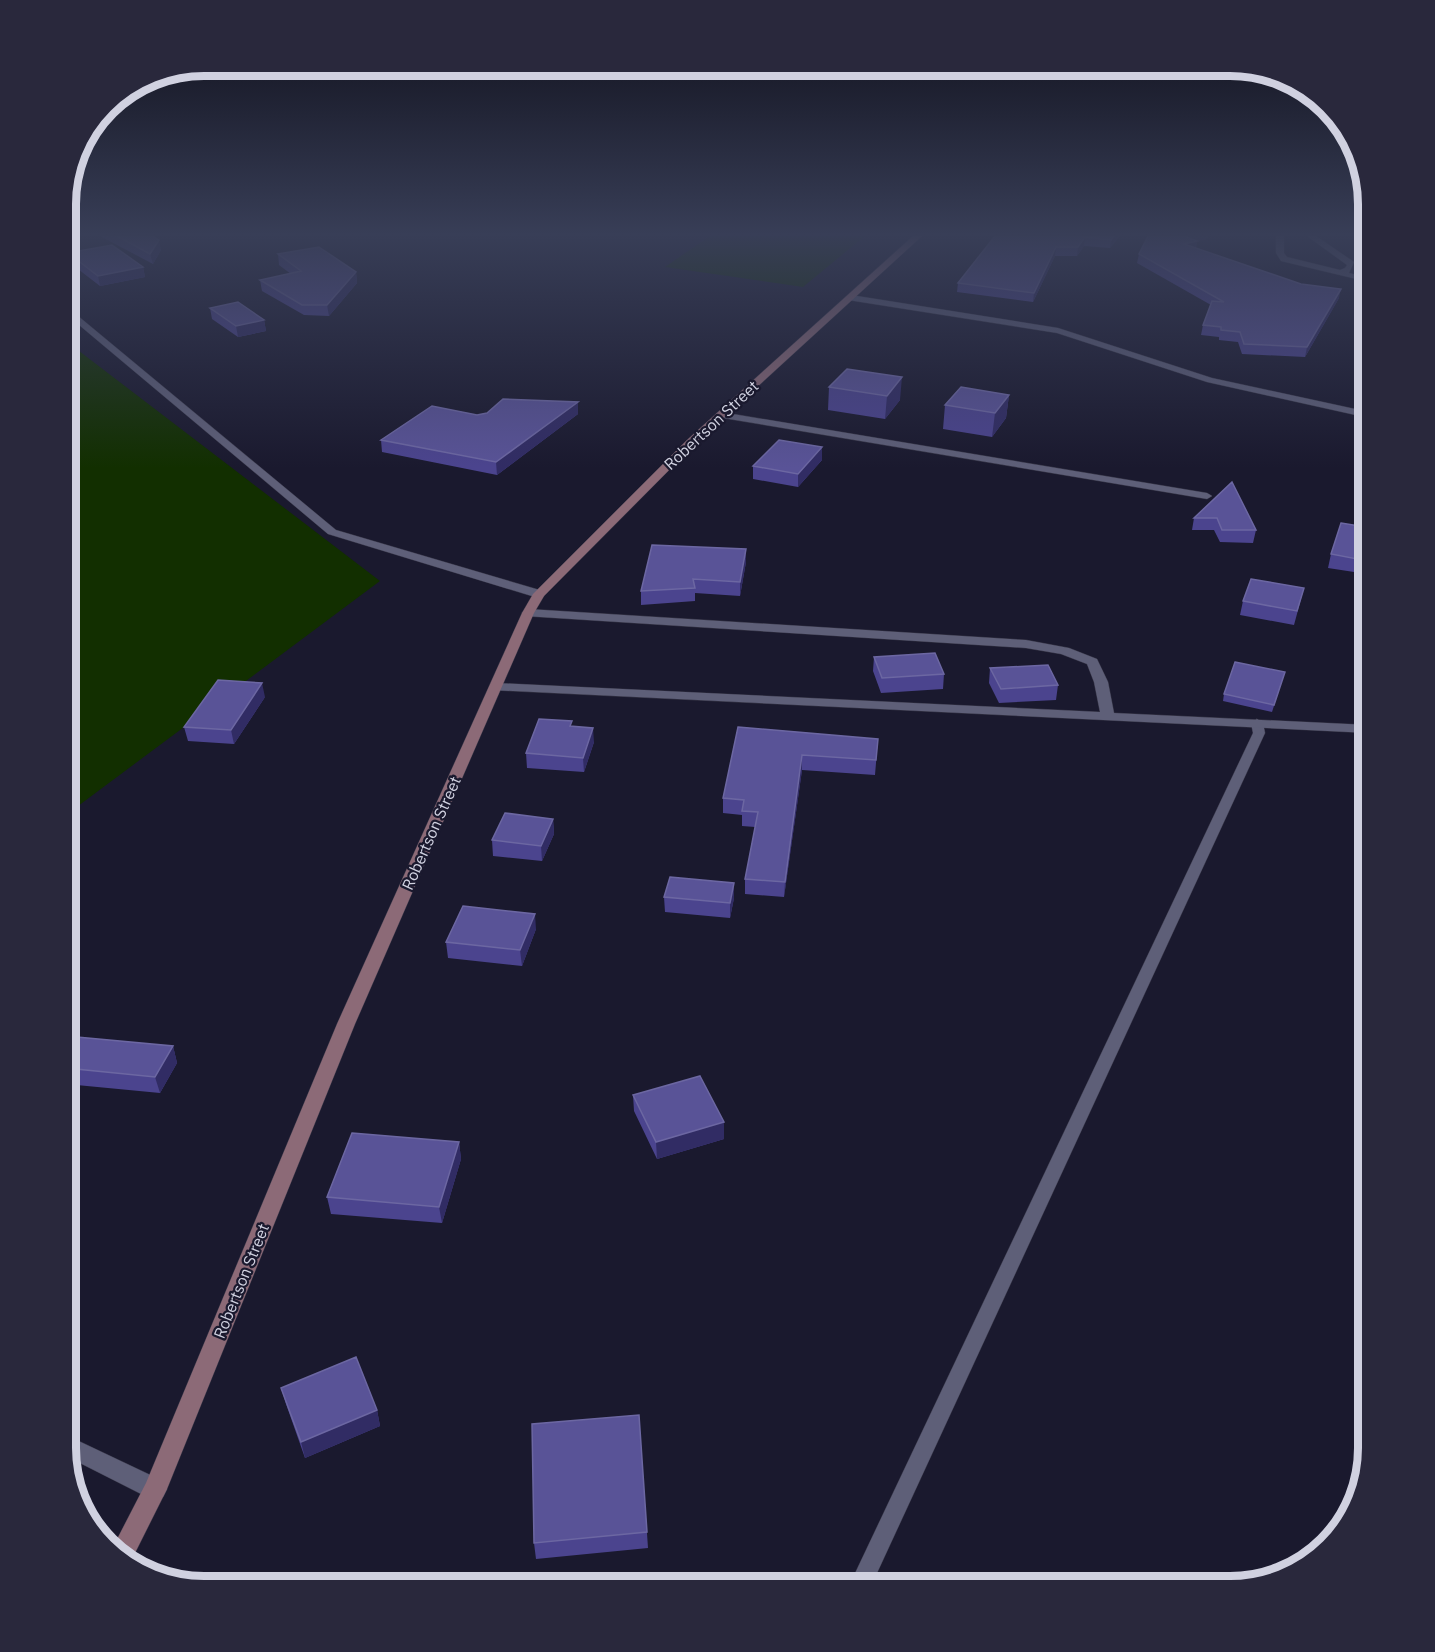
<svg xmlns="http://www.w3.org/2000/svg" width="1435" height="1652" font-family="'IBM Plex Sans',sans-serif">
	<style>
		.green { fill: #122f00 }
		.lines { fill: none; stroke-linecap: round; stroke-linejoin: round }
		.lane-casing { stroke: #363546; stroke-width: 1 }
		.street-casing { stroke: #363546; stroke-width: 1 }
		.secondary-casing { stroke: #363546; stroke-width: 1 }
		.lane { fill: #5e5f78; fill-rule: evenodd }
		.street { fill: #5e5f78; fill-rule: evenodd }
		.secondary { fill: #8c6a77; fill-rule: evenodd }
		.wall { fill: #4b448e }
		.shaded-wall { fill: #312c64 }
		.building { fill: #595397; stroke: #6c67a2; stroke-width: 1.5 }
		.labels { text-anchor: middle; stroke-width: 4.5; stroke-linejoin: round; paint-order: stroke }
		.street-label { font-size: 16px; fill: #d0d1e0; stroke: #1a192e }
		.rim { fill: none; stroke: #d0d1e0; stroke-width: 8 }
	</style>
	<rect width="100%" height="100%" fill="#1a192e"/>
	<!-- green -->
	<path class="green" d="M710 236H865L803 287 665 267Z
		M66 341 380 581 66 815Z"/>
	<g class="lines">
		<!-- lane casing -->
		<g class="lane-casing">
			<path id="lane" d="M1257 719 1263 723 1265 733 871 1586H849L1253 733 1251 723Z"/>
		</g>
		<!-- street casing -->
		<g class="street-casing">
			<path id="street" d="M1276 236H1284V253L1287 257 1340 270 1345 268 1347 265 1307 236H1316L1354 262 1349 273 1369 278V282L1281 261 1276 253Z
				M851 295 1058 328 1212 378 1369 412V418L1207 382 1057 333 848 300 847 298Z
				M66 306 336 530 543 591 545 594 543 597H535L328 534 66 314Z
				M721 412 1207 493 1212 496 1207 499 717 417V413Z
				M528 609 1026 640 1069 648 1097 659 1108 682 1114 713 1369 725V733L491 690 489 687 496 683 1100 712 1094 682 1087 664 1061 654 1026 648 524 616 522 613Z
				M66 1435 163 1481 167 1489 163 1497 155 1500 147 1497 70 1458 66 1448Z
				M143 1559 152 1563 154 1574 143 1572 134 1564Z"/>
		</g>
		<!-- secondary casing -->
		<g class="secondary-casing">
			<path id="secondary" d="M913 236H922L695 444 544 596 534 613 355 1024 167 1489 131 1561 113 1547 146 1483 337 1024 522 613 533 594 687 440Z"/>
		</g>
		<!-- lane -->
		<use href="#lane" class="lane"/>
		<!-- street -->
		<use href="#street" class="street"/>
		<!-- secondary -->
		<use href="#secondary" class="secondary"/>
	</g>
	<!-- wall -->
	<path class="wall" d="M100 236H152L161 250 153 264Z
		M995 236H1120L1110 248 1084 246 1077 256H1055L1033 302 957 292 958 283Z
		M1148 236 1207 239 1197 241 1196 248 1339 298 1305 357 1242 354 1238 342 1219 340V337L1201 335 1203 325 1211 305 1137 263 1139 254Z
		M1353 236H1369V248Z
		M68 253 143 267 145 277 100 286 70 263Z
		M278 254 356 272 357 283 329 316 304 315 262 291 260 280 291 274 279 265Z
		M210 308 264 320 266 331 238 337 212 319Z
		M847 369 900 400 885 419 828 410 829 387Z
		M1009 395 1006 418 992 437 943 429 945 405Z
		M578 402V414L497 475 382 452 381 440 477 415Z
		M822 460 798 487 753 479V466Z
		M1232 482 1256 530 1253 543 1220 542 1214 530H1192L1194 518Z
		M1366 527 1354 572 1328 568 1331 554Z
		M746 549V562L740 596 695 593V601L641 605V591Z
		M1304 588 1294 625 1240 615 1243 601Z
		M1369 612V661L1355 658Z
		M874 657 944 674 943 689 881 693 873 671Z
		M990 668 1058 685 1056 700 999 703 989 683Z
		M1285 672 1272 712 1223 701 1224 694Z
		M265 697 234 744 188 741 184 727Z
		M573 726 594 742 584 772 527 768 526 753Z
		M738 727 878 739 875 775 802 770 784 897 745 894V879L755 827 742 826V815L723 813V798Z
		M553 819 554 834 542 861 493 856 492 840Z
		M664 897 734 898 730 918 665 912Z
		M536 929 522 966 448 958 446 942Z
		M66 1036 173 1046 177 1063 160 1093 66 1084Z
		M633 1095 724 1139 657 1159 634 1111Z
		M459 1142 461 1159 442 1223 331 1214 327 1197Z
		M281 1388 377 1410 380 1426 305 1458 286 1404Z
		M639 1415 648 1548 536 1559 534 1543Z"/>
	<!-- shaded-wall -->
	<path class="shaded-wall" d="M1114 236H1120L1110 248 1111 240Z
		M1182 236H1209L1207 239 1180 244Z
		M1085 237 1084 246 1077 256 1078 247Z
		M159 240 161 250 153 264 150 254Z
		M1197 241 1195 250 1184 244Z
		M1056 247 1055 256 1033 302 1034 293Z
		M143 267 145 277 100 286 98 276Z
		M356 272 357 283 329 316 327 305Z
		M1341 289 1339 298 1305 357 1307 347Z
		M264 320 266 331 238 337 236 326Z
		M902 377 900 400 885 419 887 396Z
		M1009 395 1006 418 992 437 995 413Z
		M578 402V414L497 475 496 462Z
		M822 447V460L798 487V474Z
		M746 549V562L740 596V582Z
		M262 683 265 697 234 744 231 730Z
		M593 728 594 742 584 772 583 758Z
		M802 755V770L784 897 785 882Z
		M553 819 554 834 542 861 541 846Z
		M734 883V898L730 918V903Z
		M535 914 536 929 522 966 520 950Z
		M173 1046 177 1063 160 1093 155 1077Z
		M724 1122V1139L657 1159 656 1142Z
		M459 1142 461 1159 442 1223 439 1207Z
		M377 1410 380 1426 305 1458 301 1442Z"/>
	<!-- building -->
	<path class="building" d="M117 236H152L159 240 150 254Z
		M995 236H1114L1111 240 1085 237 1078 247H1056L1034 293 958 283Z
		M1148 236H1184L1197 241 1184 244 1301 284 1341 289 1307 347 1244 344 1240 332 1221 330V327L1203 325 1212 301 1224 302 1139 254Z
		M112 245 143 267 98 276 68 253Z
		M319 247 356 272 327 305H302L260 280 301 271 278 254Z
		M238 302 264 320 236 326 210 308Z
		M847 369 902 377 887 396 829 387Z
		M961 387 1009 395 995 413 945 405Z
		M503 399 578 402 496 462 381 440 432 406 477 415 487 413Z
		M779 440 822 447 798 474 753 466Z
		M1232 482 1256 530H1222L1217 518H1194Z
		M1341 523 1366 527 1357 559 1331 554Z
		M652 545 746 549 740 582 693 579 695 588 641 591Z
		M1251 579 1304 588 1297 611 1243 601Z
		M1369 612V632L1363 631Z
		M935 653 944 674 882 678 874 657Z
		M1235 662 1285 672 1274 705 1224 694Z
		M1048 665 1058 685 1001 689 990 668Z
		M218 680 262 683 231 730 184 727Z
		M539 719 572 721 570 726 593 728 583 758 526 753Z
		M738 727 878 739 876 760 802 755 785 882 745 879 758 812 742 811 744 800 723 798Z
		M505 813 553 819 541 846 492 840Z
		M670 877 734 883 730 903 664 897Z
		M463 906 535 914 520 950 446 942Z
		M66 1036 173 1046 155 1077 66 1068Z
		M700 1076 724 1122 656 1142 633 1095Z
		M352 1133 459 1142 439 1207 327 1197Z
		M356 1357 377 1410 301 1442 281 1388Z
		M639 1415 647 1532 534 1543 532 1424Z"/>
	<!-- sky -->
	<linearGradient id="sky" x2="0" y2="1"><stop stop-color="#0e0e19"/><stop offset="0.5" stop-color="#383e57"/><stop offset="1" stop-color="#383e57" stop-opacity="0"/></linearGradient>
	<rect width="1435" height="468" fill="url(#sky)"/>
	<g class="labels">
		<!-- street labels -->
		<g class="street-label">
			<text transform="translate(711 425) rotate(-43)" y="6">Robertson Street</text>
			<text transform="translate(431 833) rotate(-66)" y="6">Robertson Street</text>
			<text transform="translate(241 1281) rotate(-68)" y="6">Robertson Street</text>
		</g>
	</g>
	<!-- crop -->
	<path d="M0 0H1435V1652H0ZM204 76H1230A128 128 0 0 1 1358 204V1448A128 128 0 0 1 1230 1576H204A128 128 0 0 1 76 1448V204A128 128 0 0 1 204 76Z" fill="#29283c" fill-rule="evenodd"/>
	<path class="rim" d="M204 76H1230A128 128 0 0 1 1358 204V1448A128 128 0 0 1 1230 1576H204A128 128 0 0 1 76 1448V204A128 128 0 0 1 204 76Z"/>
</svg>
